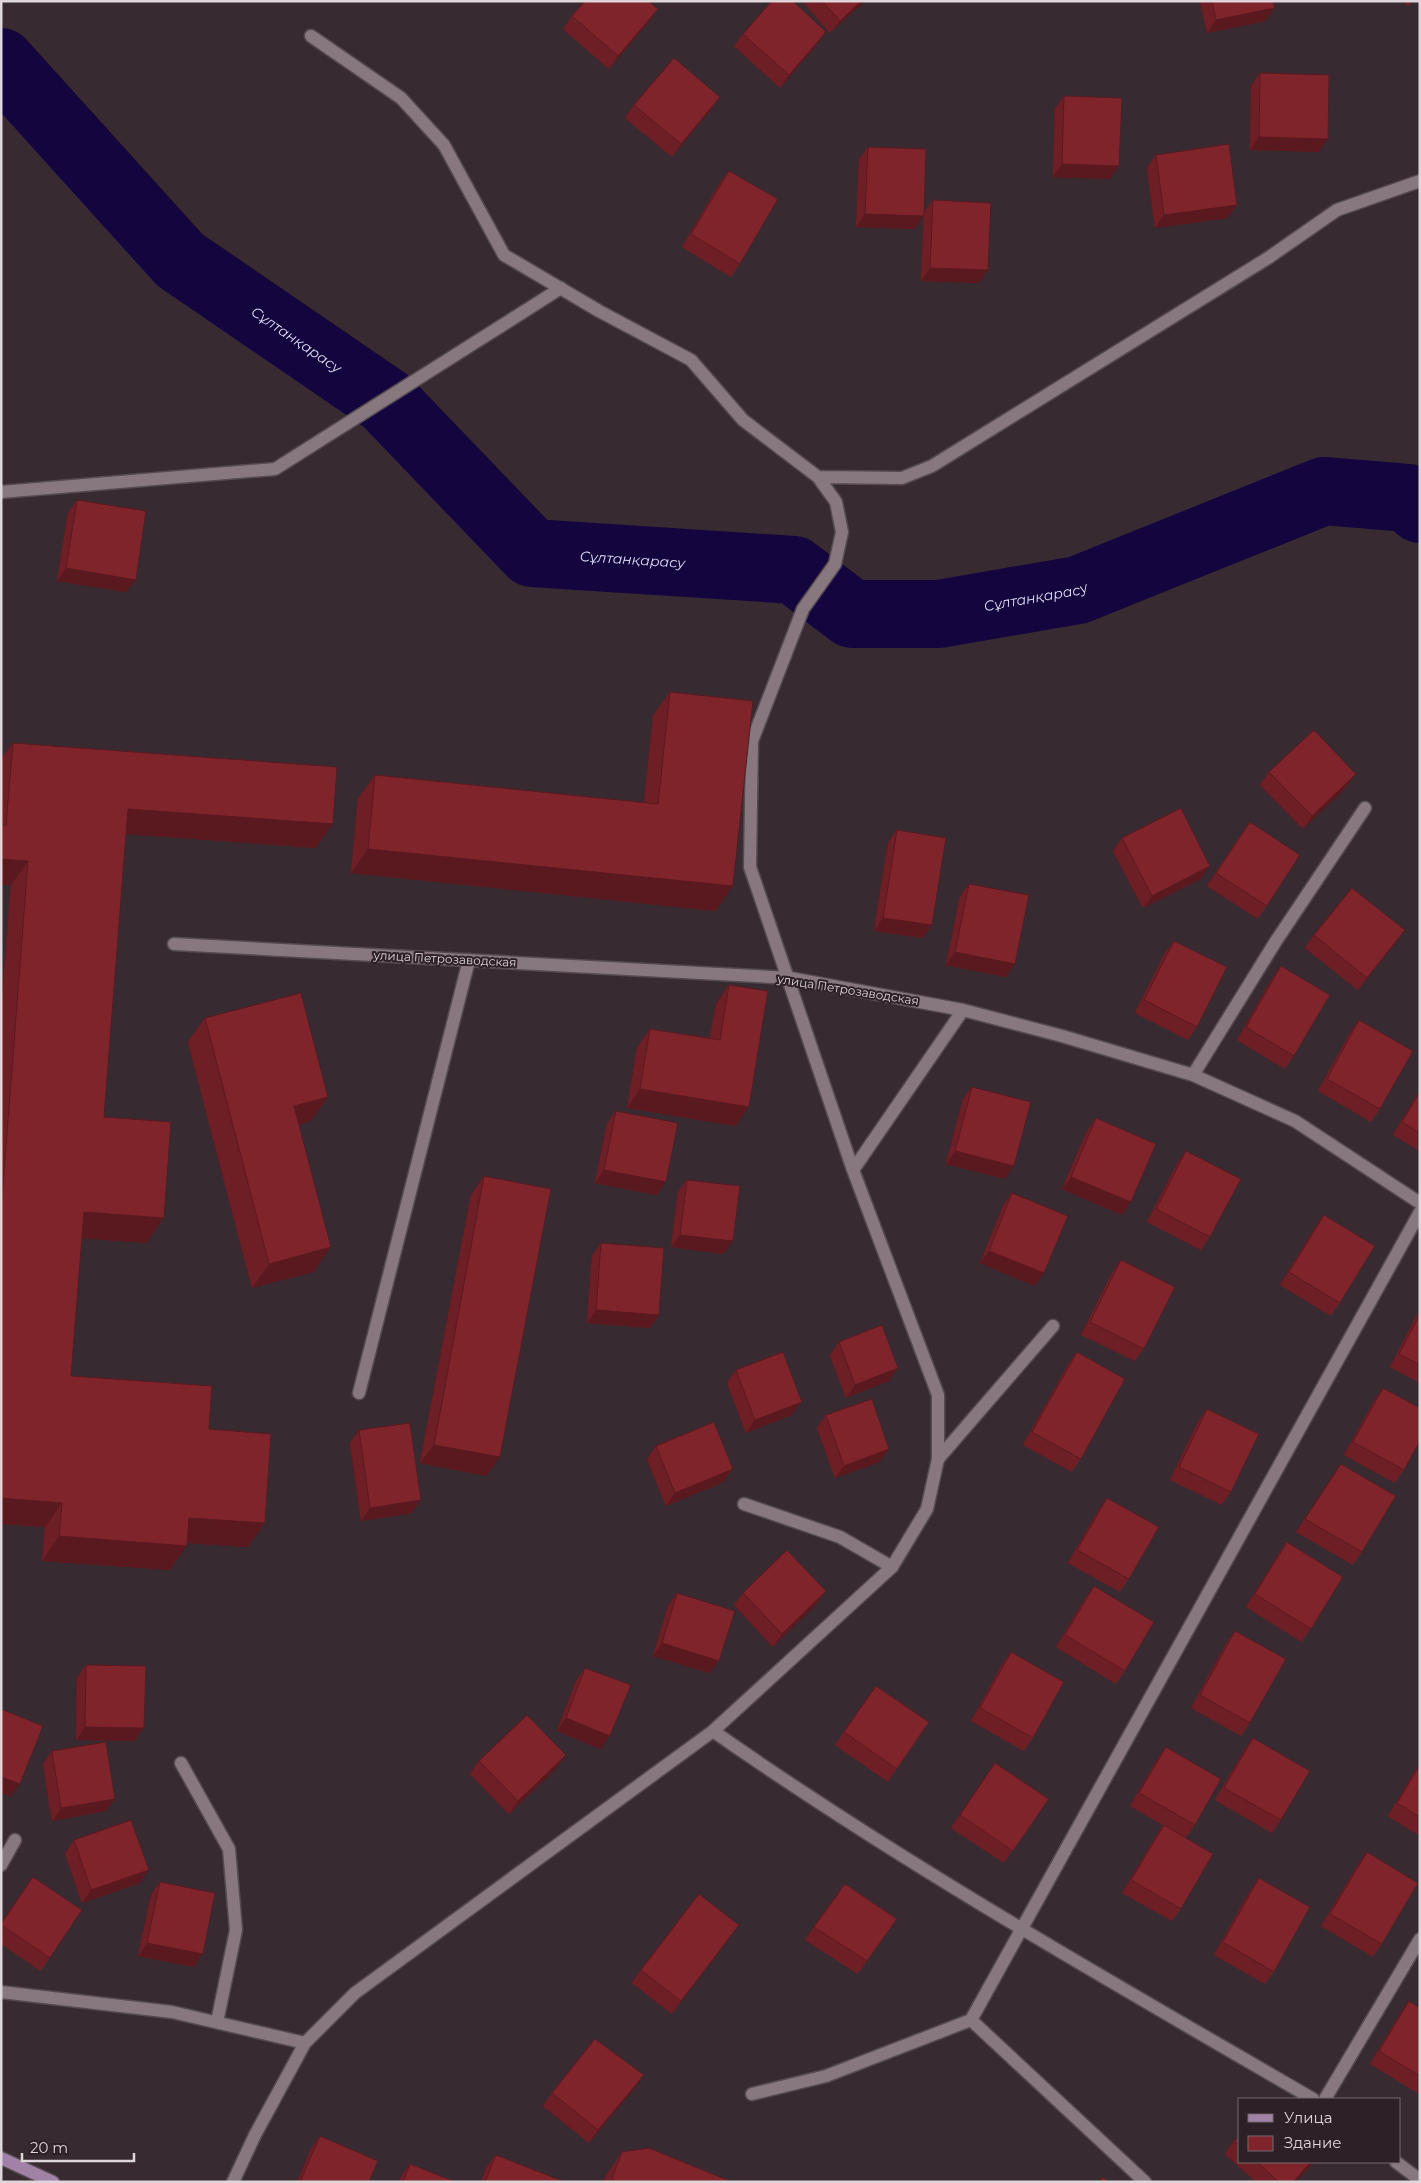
<svg xmlns="http://www.w3.org/2000/svg" width="1421" height="2183" font-family="Montserrat,sans-serif">
	<style>
		.lines { fill: none; stroke-linecap: round; stroke-linejoin: round }
		.river { stroke: #15053f; stroke-width: 68 }
		.service-casing { stroke: #544a4f; stroke-width: 15 }
		.minor-casing { stroke: #544a4f; stroke-width: 15 }
		.primary-casing { stroke: #544a4f; stroke-width: 15 }
		.service { stroke: #86787e; stroke-width: 12 }
		.minor { stroke: #86787e; stroke-width: 12 }
		.primary { stroke: #a182a6; stroke-width: 12 }
		.wall { fill: #6e1f26 }
		.shaded-wall { fill: #5a191f }
		.building { fill: #80242c; stroke: #5a191f }
		.labels { text-anchor: middle; stroke-width: 4; stroke-linejoin: round; paint-order: stroke }
		.street-label { font-size: 12px; fill: #ded6da; stroke: #2d2127 }
		.water-label { font-size: 14px; font-style: italic; fill: #ddddf4; stroke: #2d2127 }
	</style>
	<rect width="100%" height="100%" fill="#372b31"/>
	<g class="lines">
		<!-- river -->
		<path class="river" id="s1" d="M1 62 180 260 386 401 532 553 794 570 852 614H939L1078 590 1324 491 1408 498 1420 509"/>
		<!-- service casing -->
		<g class="service-casing">
			<path id="service" d="M1 492 275 469 561 288
				M359 1393 469 960
				M938 1459 1053 1326
				M744 1504 840 1537 892 1567"/>
		</g>
		<!-- minor casing -->
		<g class="minor-casing">
			<path id="minor" d="M818 477 902 478 932 466 1268 258 1337 210 1420 181
				M174 944 790 978 963 1010 1062 1036 1193 1075 1295 1121 1420 1203
				M1193 1075 1276 941 1365 808
				M853 1170 963 1010
				M713 1731C906 1866 1110 1981 1313 2099
				M181 1763 229 1849 236 1930 217 2022
				M1 1865 15 1840
				M1 1992 172 2012 305 2043
				M752 2094 826 2076 971 2020
				M1325 2099 1420 1939
				M1396 2162 1420 2180
				M233 2182 255 2135 305 2043 355 1993 713 1731 892 1567 927 1509 938 1459V1395L853 1170 750 867 752 741 803 609 835 564 842 532 836 502 818 477 743 420 691 360 599 311 504 255 444 145 401 98 311 36
				M1145 2182 971 2020 1420 1212"/>
		</g>
		<!-- primary casing -->
		<g class="primary-casing">
			<path id="primary" d="M1 2158 53 2182"/>
		</g>
		<!-- service -->
		<use href="#service" class="service"/>
		<!-- minor -->
		<use href="#minor" class="minor"/>
		<!-- primary -->
		<use href="#primary" class="primary"/>
	</g>
	<!-- wall -->
	<path class="wall" d="M802 1H866L830 33Z
		M1200 1H1273L1266 21 1207 33Z
		M1403 1H1413L1408 6Z
		M572 16 649 22 609 69 563 29Z
		M743 34 817 45 780 88 734 46Z
		M1260 73 1328 139 1319 152 1250 150 1251 86Z
		M1064 96 1119 166 1110 179 1053 177 1055 109Z
		M720 97 711 110 672 157 625 118 634 105Z
		M868 147 915 229 856 227 859 159Z
		M1156 155 1228 218 1155 228 1147 168Z
		M729 171 740 264 731 277 682 247 720 183Z
		M933 200 988 270 979 283 921 281 924 213Z
		M77 500 136 580 126 592 57 581 68 513Z
		M670 692 716 911 351 873 358 799 375 775 644 803 653 716Z
		M13 743 316 848 126 834 104 1117 147 1243 82 1238 71 1376 209 1429 265 1523 248 1547 187 1543 170 1570 42 1561 45 1527 1 1524V1012L11 885H1V759Z
		M1269 772 1347 787 1303 829 1260 785Z
		M1250 822 1267 906 1258 919 1207 886Z
		M897 830 932 925 923 938 874 931 888 843Z
		M1122 838 1210 866 1201 879 1143 908 1113 851Z
		M969 884 1015 964 1006 977 946 965 960 897Z
		M1314 935 1396 943 1358 990 1305 948Z
		M1174 941 1197 1027 1188 1040 1135 1013 1165 953Z
		M1281 966 1294 1056 1285 1069 1237 1040 1272 979Z
		M729 985 736 1126 627 1108 637 1048 650 1029 710 1038 716 1004Z
		M205 1018 328 1097 311 1121 299 1125 314 1272 252 1288 188 1042Z
		M1359 1020 1380 1109 1371 1122 1318 1091 1350 1033Z
		M972 1087 1014 1166 1005 1179 946 1164 963 1099Z
		M1420 1090V1151L1393 1135Z
		M616 1111 657 1195 595 1183 607 1124Z
		M1096 1118 1131 1202 1122 1215 1062 1189 1087 1131Z
		M1186 1151 1210 1237 1201 1250 1147 1222 1177 1164Z
		M484 1176 487 1476 420 1463 471 1195Z
		M687 1180 724 1254 671 1247 678 1192Z
		M1012 1193 1044 1273 1035 1286 980 1263 1003 1206Z
		M1324 1215 1340 1303 1331 1316 1280 1285 1315 1228Z
		M601 1243 659 1315 650 1328 587 1323 592 1256Z
		M1121 1260 1144 1349 1135 1361 1081 1335 1112 1273Z
		M1420 1309V1383L1390 1367Z
		M839 1342 898 1368 889 1381 846 1398 830 1355Z
		M1077 1352 1081 1459 1072 1472 1023 1445 1068 1365Z
		M736 1370 792 1415 746 1433 727 1383Z
		M1383 1388 1404 1470 1395 1483 1344 1455 1374 1401Z
		M1207 1409 1231 1492 1222 1505 1170 1480 1198 1422Z
		M826 1415 889 1449 880 1462 835 1478 817 1428Z
		M359 1430 412 1513 361 1521 350 1443Z
		M656 1446 724 1482 666 1506 647 1459Z
		M1341 1464 1362 1552 1353 1565 1296 1532Z
		M1107 1498 1129 1579 1120 1592 1068 1563 1098 1511Z
		M1287 1542 1311 1629 1302 1642 1246 1607 1278 1555Z
		M1094 1586 1125 1671 1116 1684 1056 1647 1085 1599Z
		M826 1591 817 1604 773 1647 734 1605 743 1593Z
		M677 1593 710 1673 653 1656 668 1606Z
		M1235 1631 1250 1723 1241 1736 1191 1708 1226 1644Z
		M1011 1652 1033 1738 1024 1751 971 1721 1002 1665Z
		M86 1665 135 1741 76 1740 77 1678Z
		M585 1668 601 1749 557 1731 576 1681Z
		M876 1686 929 1722 888 1782 835 1745Z
		M1253 1738 1281 1820 1272 1833 1215 1800 1244 1751Z
		M1166 1747 1195 1825 1186 1838 1181 1909 1172 1921 1122 1893 1155 1838 1163 1825 1130 1806 1157 1760Z
		M52 1751 106 1811 52 1821 43 1764Z
		M479 1761 557 1768 509 1814 470 1774Z
		M1420 1763V1836L1388 1816Z
		M986 1776 1049 1799 1004 1863 951 1828Z
		M74 1840 140 1883 82 1903 65 1853Z
		M1367 1852 1382 1944 1373 1957 1321 1926 1358 1865Z
		M1259 1878 1274 1972 1265 1984 1214 1955 1250 1891Z
		M160 1882 194 1967 138 1956 151 1895Z
		M845 1884 897 1919 858 1974 805 1940Z
		M1 1923 50 1958 41 1971 1 1944Z
		M730 1938 672 2014 632 1983 641 1970Z
		M1409 2001 1420 2008 1419 2094 1370 2064 1400 2014Z
		M635 2088 589 2143 543 2106 552 2093Z
		M320 2136 369 2182H297L311 2149Z
		M1240 2136V2162H1314L1296 2182H1256L1225 2154 1234 2141Z
		M622 2152 732 2182H603L605 2177Z
		M496 2155 565 2182H481L486 2168Z
		M410 2164 456 2182H399L401 2177Z"/>
	<!-- shaded-wall -->
	<path class="shaded-wall" d="M861 1H866L830 33 840 21Z
		M1275 8 1266 21 1207 33 1216 20Z
		M658 9 649 22 609 69 618 56Z
		M826 32 817 45 780 88 789 75Z
		M720 97 711 110 672 157 681 144Z
		M1259 137 1328 139 1319 152 1250 150Z
		M1062 164 1119 166 1110 179 1053 177Z
		M1237 205 1228 218 1155 228 1164 215Z
		M865 214 924 216 915 229 856 227Z
		M930 268 988 270 979 283 921 281Z
		M66 568 136 580 126 592 57 581Z
		M1356 774 1347 787 1303 829 1312 816Z
		M128 809 333 824 316 848 111 833Z
		M368 849 733 886 716 911 351 873Z
		M1 859 28 861 11 885H1Z
		M1210 866 1201 879 1143 908 1152 896Z
		M883 918 932 925 923 938 874 931Z
		M1405 930 1396 943 1358 990 1367 978Z
		M955 952 1015 964 1006 977 946 965Z
		M640 1089 749 1107 736 1126 627 1108Z
		M328 1097 311 1121 277 1131 294 1106Z
		M955 1151 1014 1166 1005 1179 946 1164Z
		M604 1170 666 1182 657 1195 595 1183Z
		M1071 1177 1131 1202 1122 1215 1062 1189Z
		M84 1212 164 1218 147 1243 67 1237Z
		M680 1235 733 1241 724 1254 671 1247Z
		M331 1247 314 1272 252 1288 269 1264Z
		M989 1251 1044 1273 1035 1286 980 1263Z
		M596 1310 659 1315 650 1328 587 1323Z
		M898 1368 889 1381 846 1398 855 1385Z
		M802 1402 792 1415 746 1433 755 1420Z
		M434 1445 500 1457 487 1476 420 1463Z
		M889 1449 880 1462 835 1478 844 1466Z
		M733 1469 724 1482 666 1506 675 1493Z
		M1 1498 62 1503 45 1527 1 1524Z
		M421 1500 412 1513 361 1521 370 1508Z
		M189 1518 265 1523 248 1547 172 1542Z
		M59 1536 187 1546 170 1570 42 1561Z
		M826 1591 817 1604 773 1647 782 1634Z
		M662 1643 719 1661 710 1673 653 1656Z
		M566 1718 610 1736 601 1749 557 1731Z
		M85 1727 144 1728 135 1741 76 1740Z
		M566 1755 557 1768 509 1814 518 1801Z
		M1 1777 20 1784 11 1797 1 1793Z
		M115 1799 106 1811 52 1821 61 1808Z
		M149 1870 140 1883 82 1903 91 1890Z
		M739 1925 730 1938 672 2014 681 2001Z
		M147 1943 203 1954 194 1967 138 1956Z
		M644 2075 635 2088 589 2143 598 2130Z
		M1311 2162H1314L1296 2182H1293Z"/>
	<!-- building -->
	<path class="building" d="M585 1H649L658 9 618 56 572 16Z
		M772 1H793L826 32 789 75 743 34Z
		M822 1H861L840 21Z
		M1212 1H1273L1275 8 1216 20Z
		M674 58 720 97 681 144 634 105Z
		M1260 73 1329 75 1328 139 1259 137Z
		M1064 96 1122 98 1119 166 1062 164Z
		M1229 144 1237 205 1164 215 1156 155Z
		M868 147 926 149 924 216 865 214Z
		M729 171 778 199 740 264 691 234Z
		M933 200 991 203 988 270 930 268Z
		M77 500 146 511 136 580 66 568Z
		M670 692 753 701 733 886 368 849 375 775 658 804Z
		M1314 730 1356 774 1312 816 1269 772Z
		M13 743 337 767 333 824 128 809 104 1117 171 1122 164 1218 84 1212 71 1376 212 1386 209 1429 271 1434 265 1523 189 1518 187 1546 59 1536 62 1503 1 1498V1212L28 861 1 859V825H6Z
		M1181 808 1210 866 1152 896 1122 838Z
		M1250 822 1300 855 1267 906 1216 873Z
		M897 830 946 838 932 925 883 918Z
		M969 884 1029 895 1015 964 955 952Z
		M1352 888 1405 930 1367 978 1314 935Z
		M1174 941 1227 967 1197 1027 1144 1000Z
		M1281 966 1330 995 1294 1056 1246 1027Z
		M729 985 768 991 749 1107 640 1089 650 1029 720 1040Z
		M301 993 328 1097 294 1106 331 1247 269 1264 205 1018Z
		M1359 1020 1413 1051 1380 1109 1327 1079Z
		M972 1087 1031 1102 1014 1166 955 1151Z
		M1420 1092V1133L1402 1122Z
		M616 1111 678 1123 666 1182 604 1170Z
		M1096 1118 1156 1144 1131 1202 1071 1177Z
		M1186 1151 1241 1179 1210 1237 1156 1209Z
		M484 1176 551 1189 500 1457 434 1445Z
		M687 1180 740 1186 733 1241 680 1235Z
		M1012 1193 1068 1216 1044 1273 989 1251Z
		M1324 1215 1375 1246 1340 1303 1289 1272Z
		M601 1243 664 1248 659 1315 596 1310Z
		M1121 1260 1175 1287 1144 1349 1090 1322Z
		M1420 1314V1365L1399 1354Z
		M882 1325 898 1368 855 1385 839 1342Z
		M783 1352 802 1402 755 1420 736 1370Z
		M1077 1352 1125 1379 1081 1459 1032 1432Z
		M1383 1388 1420 1408V1441L1404 1470 1353 1442Z
		M872 1399 889 1449 844 1466 826 1415Z
		M1207 1409 1259 1434 1231 1492 1179 1467Z
		M714 1422 733 1469 675 1493 656 1446Z
		M410 1423 421 1500 370 1508 359 1430Z
		M1341 1464 1396 1496 1362 1552 1305 1519Z
		M1107 1498 1159 1527 1129 1579 1077 1550Z
		M1287 1542 1343 1577 1311 1629 1255 1594Z
		M787 1550 826 1591 782 1634 743 1593Z
		M1094 1586 1154 1622 1125 1671 1065 1635Z
		M677 1593 735 1611 719 1661 662 1643Z
		M1235 1631 1286 1659 1250 1723 1200 1695Z
		M1011 1652 1064 1682 1033 1738 980 1708Z
		M86 1665 146 1666 144 1728 85 1727Z
		M585 1668 631 1685 610 1736 566 1718Z
		M876 1686 929 1722 897 1769 844 1732Z
		M1 1709 43 1726 20 1784 1 1777Z
		M527 1715 566 1755 518 1801 479 1761Z
		M1253 1738 1310 1771 1281 1820 1224 1788Z
		M106 1742 115 1799 61 1808 52 1751Z
		M1166 1747 1221 1779 1195 1825 1139 1793Z
		M995 1763 1049 1799 1013 1851 960 1815Z
		M1420 1765V1817L1397 1803Z
		M131 1820 149 1870 91 1890 74 1840Z
		M1164 1825 1213 1854 1181 1909 1131 1880Z
		M1367 1852 1418 1883 1382 1944 1330 1914Z
		M33 1877 82 1910 50 1958 1 1925V1924Z
		M1259 1878 1310 1907 1274 1972 1223 1942Z
		M160 1882 215 1893 203 1954 147 1943Z
		M845 1884 897 1919 867 1961 814 1927Z
		M699 1894 739 1925 681 2001 641 1970Z
		M1409 2001 1420 2008V2076L1379 2051Z
		M595 2039 644 2075 598 2130 552 2093Z
		M320 2136 378 2161 369 2182H300Z
		M1240 2136V2146L1234 2141Z
		M649 2148 732 2182H616L612 2178 622 2152Z
		M496 2155 565 2182H485Z
		M1257 2162H1311L1293 2182H1279Z
		M410 2164 456 2182H403Z
		M1103 2177 1108 2182H1099Z"/>
	<g class="labels">
		<!-- street labels -->
		<g class="street-label">
			<text transform="translate(445 959) rotate(3)" y="4">улица Петрозаводская</text>
			<text transform="translate(848 990) rotate(9)" y="4">улица Петрозаводская</text>
		</g>
		<!-- water labels -->
		<g class="water-label">
			<text dy="5" stroke="none"><textPath href="#s1" startOffset="408">Сұлтанқарасу</textPath></text>
			<text dy="5" stroke="none"><textPath href="#s1" startOffset="828">Сұлтанқарасу</textPath></text>
			<text dy="5" stroke="none"><textPath href="#s1" startOffset="1248">Сұлтанқарасу</textPath></text>
		</g>
	</g>
	<!-- border -->
	<rect width="1421" height="2183" fill="none" stroke="#ded6da" stroke-width="5"/>
	<!-- legend -->
	<rect x="1238" y="2098" width="162" height="65" fill="#2d2127" stroke="#74696f"/>
	<rect x="1248" y="2114" width="25" height="8" fill="#a182a6" stroke="#74696f"/>
	<text x="1284" y="2123" font-size="15" fill="#ded6da">Улица</text>
	<rect x="1248" y="2136" width="25" height="15" fill="#80242c" stroke="#74696f"/>
	<text x="1284" y="2148" font-size="15" fill="#ded6da">Здание</text>
	<!-- scale -->
	<path d="M22 2153v8h112v-8" fill="none" stroke="#ded6da" stroke-width="2.5"/>
	<text x="30" y="2153" font-size="15" fill="#ded6da" stroke="#2d2127" stroke-width="4" paint-order="stroke">20 m</text>
</svg>
